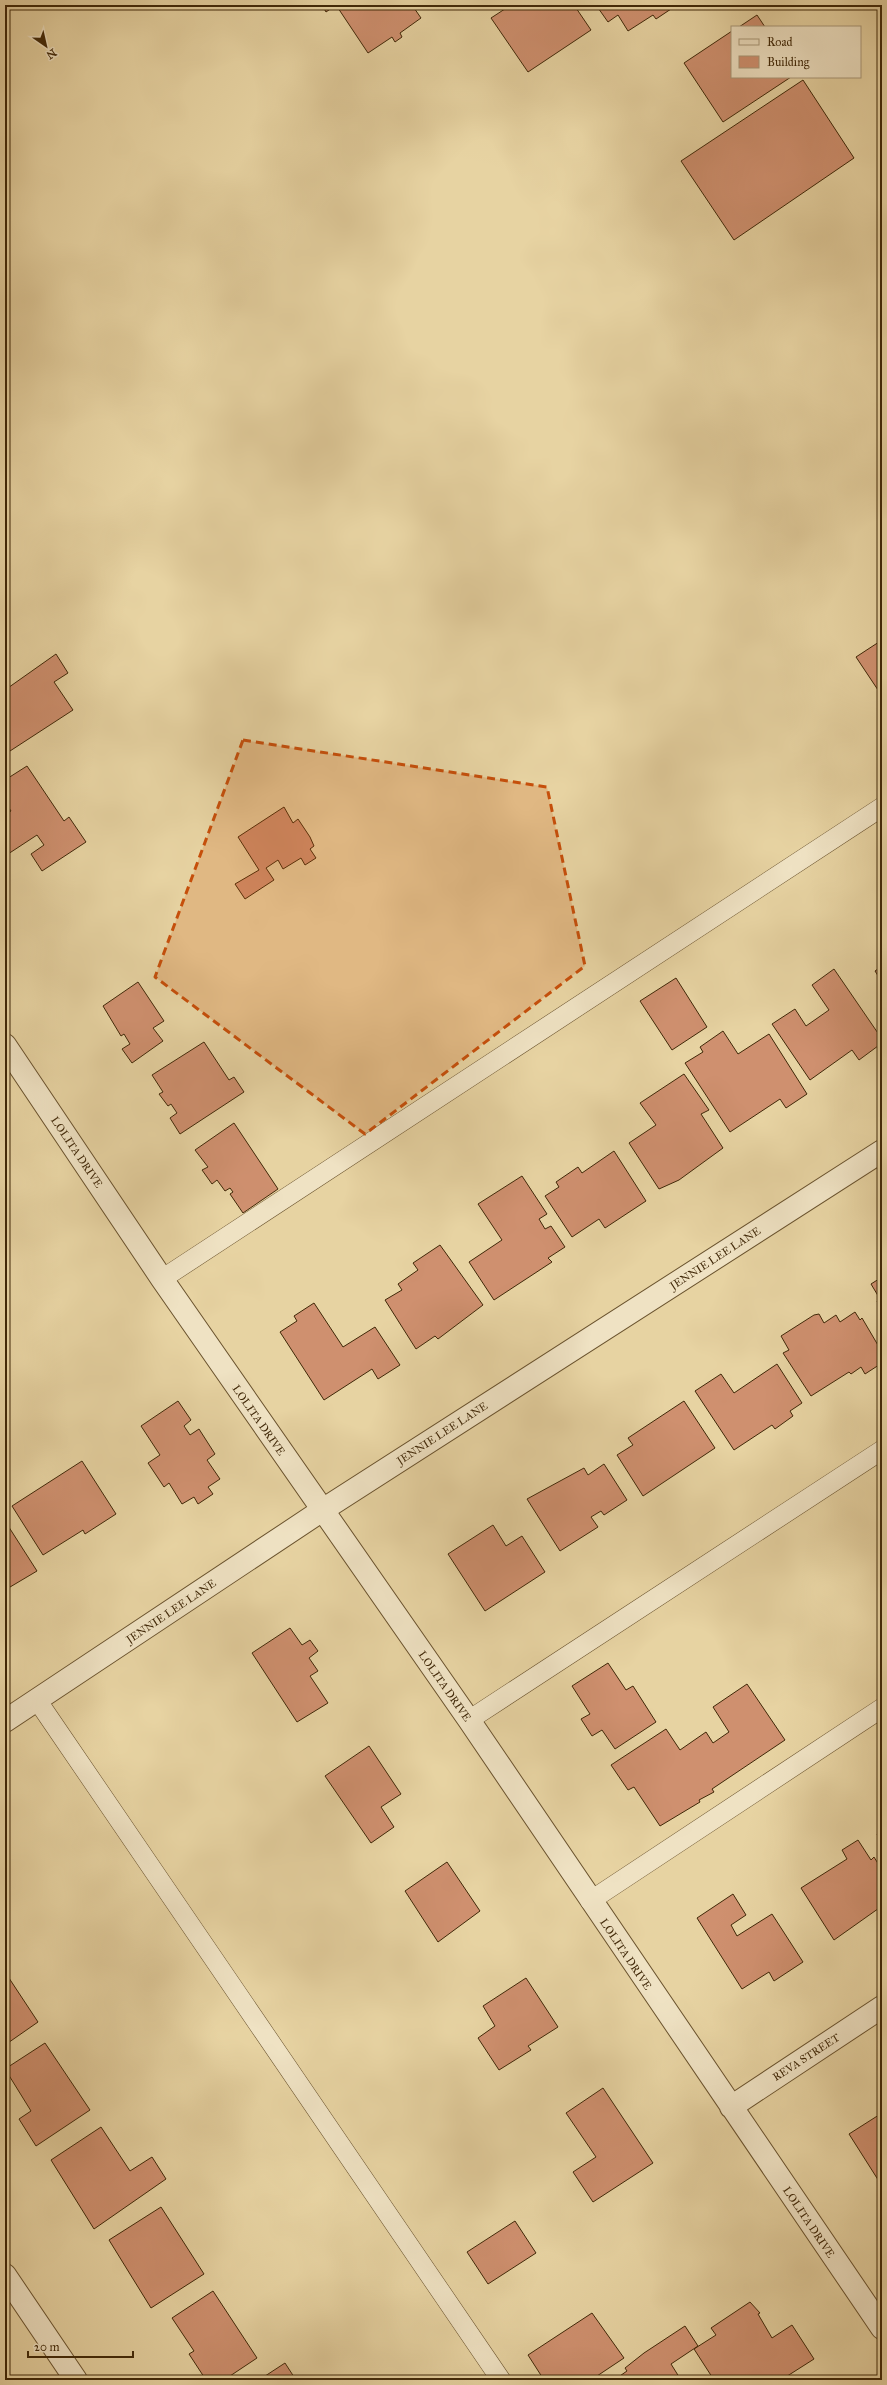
<svg xmlns="http://www.w3.org/2000/svg" width="887" height="2385" font-family="'IM FELL Great Primer',serif">
	<style>
		.building { fill: #cf906f; stroke: #402808 }
		.lines { fill: none; stroke-linecap: round; stroke-linejoin: round }
		.service-casing { stroke: #6a532e; stroke-width: 20 }
		.minor-casing { stroke: #6a532e; stroke-width: 24 }
		.tertiary-casing { stroke: #6a532e; stroke-width: 24 }
		.service { stroke: #efe2c3; stroke-width: 19 }
		.minor { stroke: #efe2c3; stroke-width: 22 }
		.tertiary { stroke: #efe2c3; stroke-width: 22 }
		.marked { fill: #c64f0b; fill-opacity: 0.2; stroke: #c64f0b; stroke-width: 3; stroke-dasharray: 8 5; stroke-linejoin: round }
		.labels { text-anchor: middle; stroke-width: 4; stroke-linejoin: round; paint-order: stroke }
		.street-label { font-size: 11px; fill: #402808; stroke: #efe2c3 }
	</style>
	<rect width="100%" height="100%" fill="#e7d3a2"/>
	<filter id="stains"><feTurbulence type="fractalNoise" baseFrequency=".005" numOctaves="4"/><feColorMatrix values="0 0 0 0 .2 0 0 0 0 .09 0 0 0 0 .02 0 0 0 .5 -.17"/></filter>
	<radialGradient id="worn" r=".72"><stop offset=".6" stop-color="#630" stop-opacity="0"/><stop offset="1" stop-color="#630" stop-opacity=".3"/></radialGradient>
	<!-- building -->
	<path class="building" d="M322 5H412L421 18 400 33 402 37 395 42 392 37 368 53 336 5 326 12Z
		M511 5H574L591 30 528 72 491 18Z
		M596 5H677L656 19 653 15 628 31 618 15 608 22Z
		M757 15 765 27H739Z
		M732 31V77H791L723 122 684 63Z
		M803 80 854 158 734 240 681 161Z
		M882 640V696L856 657Z
		M56 654 68 673 54 682 73 710 10 751 8 748 5 750V690Z
		M27 766 64 821 69 817 86 842 42 871 31 854 44 845 37 835 5 856V815L11 811 5 802V780Z
		M284 807 293 823 298 819 310 837 314 846 310 849 316 858 305 865 301 858 283 869 278 860 266 868 274 880 245 899 235 884 259 870 238 837Z
		M882 966V982L875 971Z
		M834 969 882 1039V1043L859 1060 852 1050 810 1080 772 1024 795 1009 806 1026 829 1010 812 985Z
		M676 978 707 1027 672 1050 640 1001Z
		M138 982 164 1021 153 1028 163 1041 132 1063 122 1049 130 1044 124 1034 121 1036 103 1006Z
		M723 1031 738 1054 769 1034 807 1094 786 1108 780 1099 730 1132 685 1063 703 1052 700 1047Z
		M204 1042 229 1080 234 1077 244 1092 180 1134 170 1118 177 1113 171 1104 168 1106 159 1094 163 1092 152 1075Z
		M684 1074 709 1110 701 1114 723 1148 679 1180 659 1189 629 1143 656 1125 640 1103Z
		M234 1123 278 1189 243 1213 230 1194 233 1192 230 1188 225 1191 217 1180 212 1184 202 1170 208 1167 195 1150Z
		M614 1151 646 1201 605 1228 599 1219 572 1237 545 1196 559 1187 556 1182 578 1167 582 1173Z
		M522 1176 547 1214 539 1219 545 1229 551 1226 565 1247 548 1258 552 1262 494 1300 469 1262 502 1240 478 1204Z
		M440 1245 483 1305 438 1339 435 1336 416 1349 385 1300 402 1290 398 1284 418 1270 413 1263Z
		M882 1277V1310L877 1301 880 1299 871 1284Z
		M314 1303 343 1347 375 1327 400 1365 378 1379 372 1369 324 1400 280 1332 297 1321 294 1316Z
		M855 1312 860 1320 862 1318 882 1352V1363L865 1374 861 1367 851 1374 849 1372 811 1396 783 1353 789 1350 781 1336 814 1315 819 1314 824 1323 836 1315 840 1322Z
		M777 1364 802 1403 790 1411 793 1416 775 1429 772 1425 734 1450 695 1391 721 1374 734 1393Z
		M178 1401 191 1420 184 1426 190 1435 199 1429 215 1454 207 1460 220 1479 208 1487 213 1494 198 1504 194 1497 182 1504 169 1483 164 1487 148 1463 160 1455 141 1426Z
		M684 1401 715 1448 643 1496 617 1455 633 1445 628 1438Z
		M82 1461 116 1514 85 1534 83 1530 43 1555 12 1506Z
		M604 1464 627 1500 604 1515 601 1511 591 1517 598 1527 560 1551 527 1499 584 1468 588 1475Z
		M5 1521 37 1571 5 1590Z
		M493 1525 506 1546 522 1536 545 1572 485 1611 448 1554Z
		M290 1628 302 1645 310 1640 318 1651 309 1658 318 1671 310 1676 328 1703 297 1722 252 1653Z
		M608 1663 626 1690 633 1686 656 1722 615 1749 602 1730 592 1736 581 1719 590 1714 572 1686Z
		M747 1684 785 1740 712 1789 714 1792 699 1800 700 1802 660 1826 634 1787 628 1790 611 1765 666 1729 680 1750 706 1732 713 1743 729 1732 713 1707Z
		M369 1746 401 1794 381 1807 394 1827 371 1843 325 1776Z
		M882 1831V1842L877 1834Z
		M858 1840 871 1860 874 1857 882 1870V1906L834 1940 801 1888 847 1859 842 1850Z
		M447 1862 480 1911 438 1942 405 1891Z
		M733 1894 746 1915 731 1925 737 1936 772 1914 803 1962 774 1981 769 1972 742 1989 697 1918Z
		M5 1972 38 2022 5 2045Z
		M526 1978 558 2027 528 2046 531 2050 499 2070 478 2038 495 2026 483 2006Z
		M45 2043 90 2110 36 2146 19 2119 31 2111 5 2069Z
		M603 2088 653 2163 593 2202 573 2172 596 2157 566 2113Z
		M882 2113V2186L849 2134Z
		M101 2127 130 2171 152 2157 166 2179 94 2229 51 2160Z
		M161 2207 204 2274 151 2308 109 2240Z
		M515 2221 536 2253 488 2284 467 2252Z
		M213 2291 257 2358 224 2380H206L189 2354 194 2351 172 2318Z
		M750 2302 760 2313 758 2314 772 2338 792 2325 814 2359 781 2380H714L694 2349 716 2335 711 2328Z
		M592 2313 624 2358 591 2380H544L528 2355Z
		M685 2326 698 2346 671 2364 681 2380H614L627 2371 625 2368 644 2353Z
		M285 2363 296 2380H259Z"/>
	<g class="lines">
		<!-- service casing -->
		<g class="service-casing">
			<path id="service" d="M162 1279 882 807
				M37 1700 501 2380
				M469 1720 882 1450
				M590 1901 882 1708"/>
		</g>
		<!-- minor casing -->
		<g class="minor-casing">
			<path id="minor" d="M5 1045 162 1279 469 1720 882 2328
				M731 2107 882 2007"/>
		</g>
		<!-- tertiary casing -->
		<g class="tertiary-casing">
			<path id="tertiary" d="M5 1721 321 1511 882 1151
				M5 2275 76 2380"/>
		</g>
		<!-- service -->
		<use href="#service" class="service"/>
		<!-- minor -->
		<use href="#minor" class="minor"/>
		<!-- tertiary -->
		<use href="#tertiary" class="tertiary"/>
	</g>
	<!-- marked area -->
	<path class="marked" d="M243 740 547 787 585 966 365 1134 155 977Z"/>
	<g class="labels">
		<!-- street labels -->
		<g class="street-label">
			<text transform="translate(77 1152) rotate(56)" y="4">LOLITA DRIVE</text>
			<text transform="translate(715 1258) rotate(-33)" y="4">JENNIE LEE LANE</text>
			<text transform="translate(259 1420) rotate(55)" y="4">LOLITA DRIVE</text>
			<text transform="translate(442 1433) rotate(-33)" y="4">JENNIE LEE LANE</text>
			<text transform="translate(171 1611) rotate(-34)" y="4">JENNIE LEE LANE</text>
			<text transform="translate(445 1686) rotate(55)" y="4">LOLITA DRIVE</text>
			<text transform="translate(626 1954) rotate(56)" y="4">LOLITA DRIVE</text>
			<text transform="translate(806 2057) rotate(-33)" y="4">REVA STREET</text>
			<text transform="translate(809 2222) rotate(56)" y="4">LOLITA DRIVE</text>
		</g>
	</g>
	<!-- margin -->
	<rect width="887" height="2385" fill="none" stroke="#e7d3a2" stroke-width="20"/>
	<rect x="6" y="6" width="875" height="2373" fill="none" stroke="#402808" stroke-width="2"/>
	<rect x="10" y="10" width="867" height="2365" fill="none" stroke="#402808"/>
	<!-- legend -->
	<rect x="731" y="26" width="130" height="52" fill="#efe2c3" stroke="#a99878"/>
	<rect x="739" y="39" width="20" height="6" fill="#efe2c3" stroke="#a99878"/>
	<text x="767" y="46" font-size="12" fill="#402808">Road</text>
	<rect x="739" y="56" width="20" height="12" fill="#cf906f" stroke="#a99878"/>
	<text x="767" y="66" font-size="12" fill="#402808">Building</text>
	<!-- north arrow -->
	<g transform="translate(46 46) rotate(146)" stroke="#efe2c3" stroke-width="3" paint-order="stroke">
	<path d="M0-3L7 15L0 10L-7 15Z" fill="#402808"/>
	<text y="-6" font-size="11" font-weight="bold" text-anchor="middle" fill="#402808">N</text>
	</g>
	<!-- scale -->
	<path d="M28 2351v6h105v-6" fill="none" stroke="#402808" stroke-width="2"/>
	<text x="34" y="2351" font-size="12" fill="#402808" stroke="#efe2c3" stroke-width="3" paint-order="stroke">20 m</text>
	<rect width="100%" height="100%" filter="url(#stains)"/>
	<rect width="100%" height="100%" fill="url(#worn)"/>
</svg>
